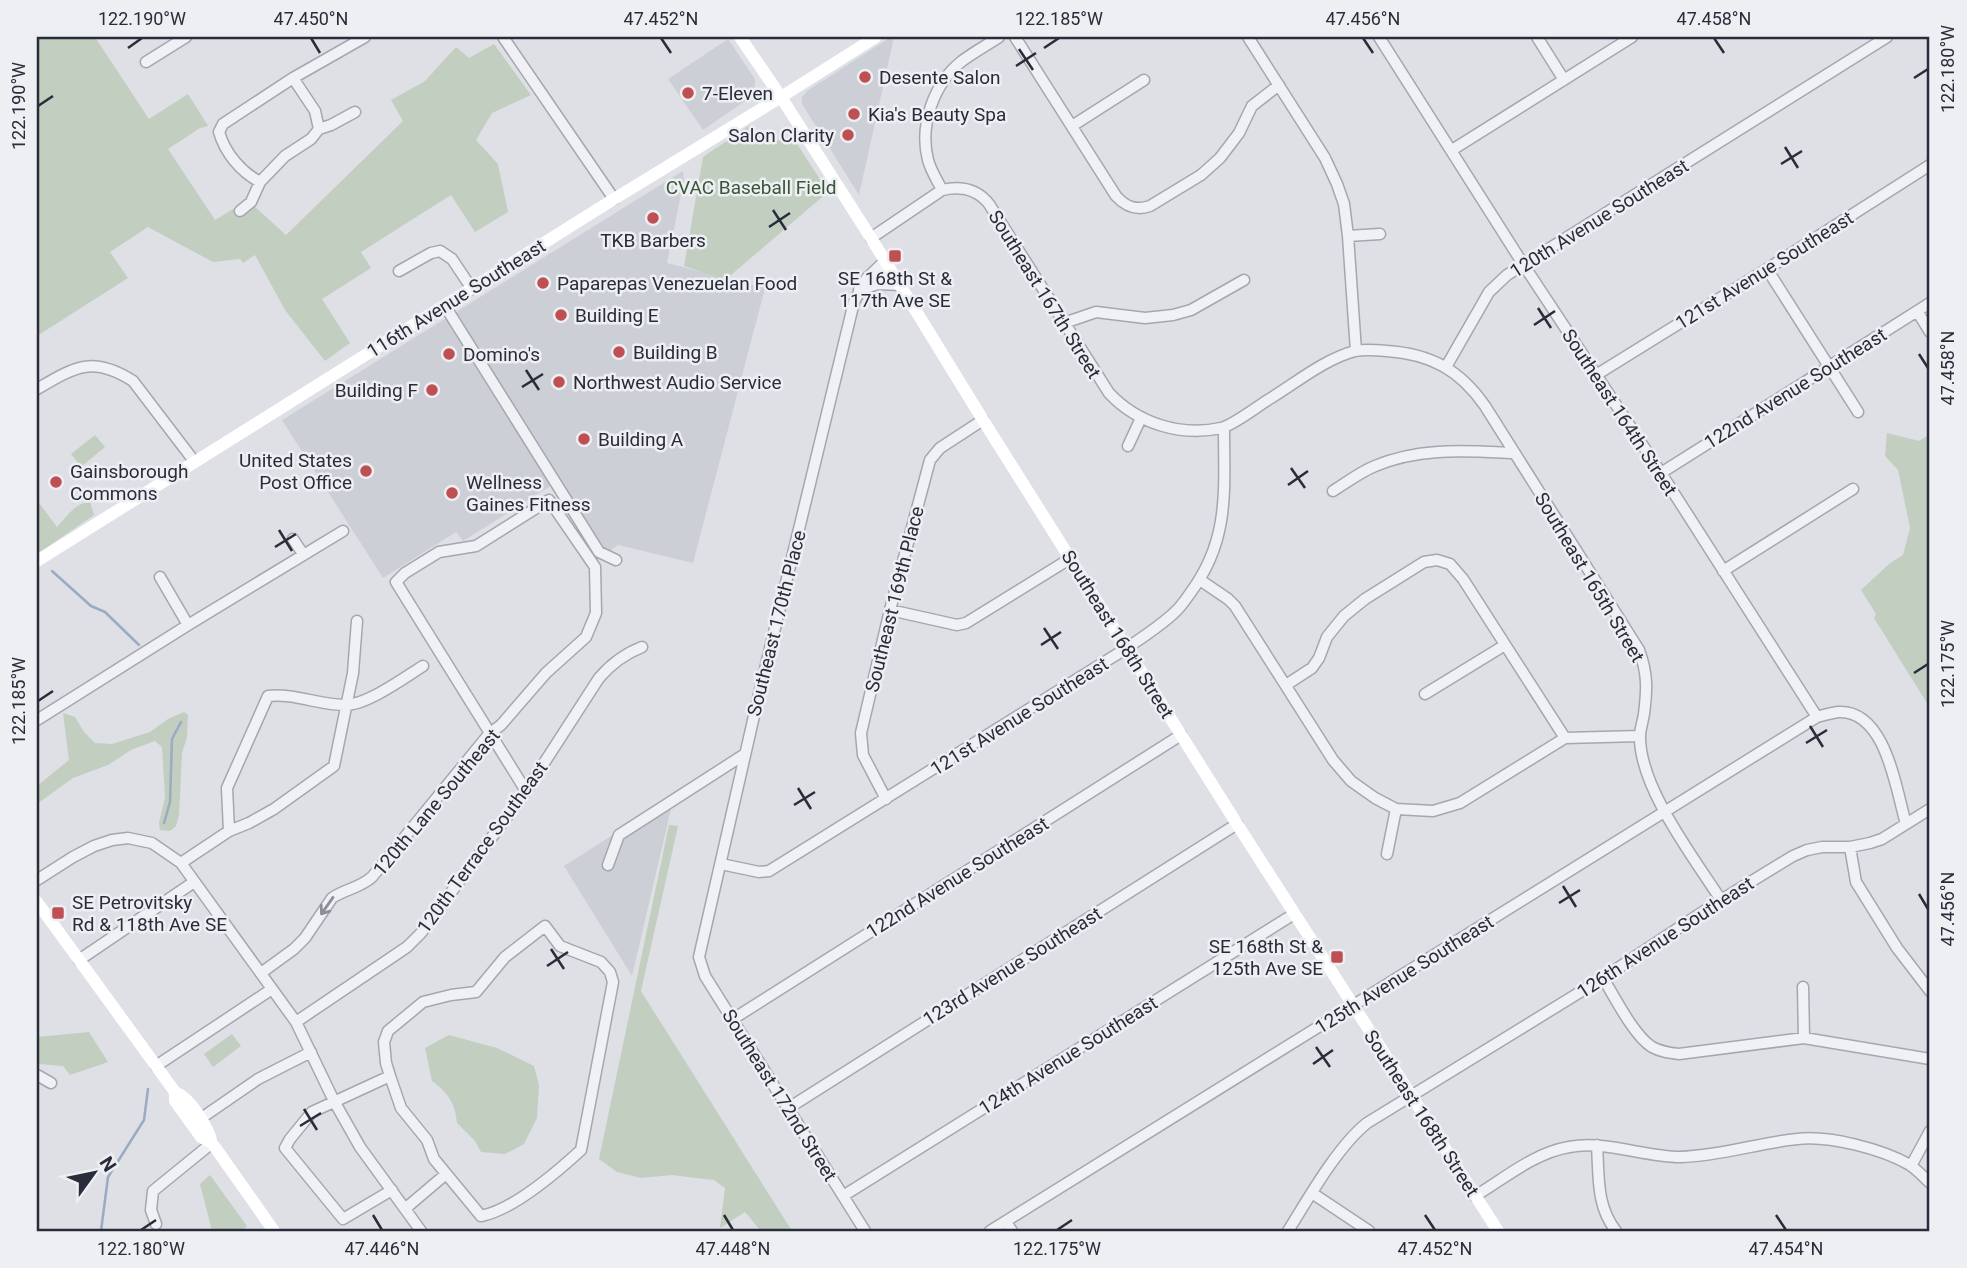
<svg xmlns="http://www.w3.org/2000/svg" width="1967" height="1268" font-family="Roboto,sans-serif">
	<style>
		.built { fill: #cccfd6 }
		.green { fill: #c2cec0 }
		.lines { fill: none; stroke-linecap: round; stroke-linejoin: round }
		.stream { stroke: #9caac2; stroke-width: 2.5 }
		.street-casing { stroke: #a4a7af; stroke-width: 13 }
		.street { stroke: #f0f1f4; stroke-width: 10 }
		.secondary { stroke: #fff; stroke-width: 12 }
		.oneway { stroke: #8c8f97 }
		.ticks { fill: none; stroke: #292d3a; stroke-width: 2.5 }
		.poi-dot { fill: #be4f53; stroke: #edeff3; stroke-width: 2.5 }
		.labels { text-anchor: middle; stroke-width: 5; stroke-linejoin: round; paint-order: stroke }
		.poi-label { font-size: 19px; fill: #292d3a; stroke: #edeff3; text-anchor: start }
		.park-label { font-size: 19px; fill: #3a5538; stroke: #edeff3 }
		.street-label { font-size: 19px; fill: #292d3a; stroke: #edeff3 }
		.neatline { fill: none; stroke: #292d3a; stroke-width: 2.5 }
		.ticks-label { font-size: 18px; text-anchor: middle; fill: #292d3a }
	</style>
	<rect width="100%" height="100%" fill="#dee0e6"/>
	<!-- built -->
	<path class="built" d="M891 37H894L859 195 802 104V97L807 91Z
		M728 39 755 79V84L751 97 703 130 668 79Z
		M683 171 684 180 667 263 765 288 693 563 618 545 599 559 552 485 463 541 456 532 383 578 282 420Z
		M674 796 632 976 564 866Z"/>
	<!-- green -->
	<path class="green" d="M37 37H95L149 119 188 94 208 126 200 128 168 149 215 220 235 208 241 217 254 206 286 235 403 121 391 100 425 81 456 47 469 58 494 44 531 95 492 113 476 140 498 164 508 212 475 232 451 195 361 252 371 268 322 299 350 343 325 361 285 310 255 255 243 263 240 259 213 262 148 227 110 252 128 278 37 336Z
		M750 125 753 130 788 144 796 142 828 192 731 275 720 278 684 266 703 157Z
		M1887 433 1919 441 1930 434V708L1874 618 1876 614 1861 590 1889 564 1903 555 1910 528 1898 470 1885 456Z
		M95 435 105 447 81 467 71 454Z
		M37 500 57 527C67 516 75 503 90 502L94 515 37 554Z
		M184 712 188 715 187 737 182 753 179 815 176 826 170 831 160 830 159 823 165 797 162 747 155 741 131 750 108 765 73 778 37 804V786L69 760 63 713 75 717 84 732 95 743 112 744 150 732 168 719Z
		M669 825 678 826 641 991 792 1231H761L745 1212 720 1228 725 1188 714 1180 696 1178 672 1175 641 1178 617 1172 599 1159Z
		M89 1032 108 1062 70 1075 63 1066 39 1064 37 1061V1037Z
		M232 1034 241 1046 213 1067 204 1054Z
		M449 1035 497 1048 534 1066 539 1085 537 1118 524 1144 505 1154 481 1152 475 1141 457 1123C455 1103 448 1093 432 1081L425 1048Z
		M210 1175 247 1226 242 1231H212L200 1184Z"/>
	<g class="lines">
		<!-- stream -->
		<path class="stream" d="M52 571 91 606 105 612 139 645
			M164 823 170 802 172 739 181 722
			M101 1231 108 1177 144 1120 148 1089"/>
		<!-- street casing -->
		<g class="street-casing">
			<path id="street" d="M503 37 614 199
				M1015 37 1116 196C1126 207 1136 211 1150 206L1201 175 1220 158 1239 133 1252 106 1279 85
				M1248 37 1325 158 1337 184 1344 204 1348 236 1356 351
				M1379 37 1523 264 1661 473 1817 717
				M1537 37 1564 80
				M146 62 186 37
				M293 78 315 111 319 129
				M1072 126 1144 80
				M1452 150 1632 37
				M260 182C241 172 225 153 219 132L223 124 293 78 365 37
				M942 190C937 180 931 171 928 160 919 125 934 83 962 61 974 52 987 45 999 37
				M240 211 251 202 260 182 285 156 311 139 319 129 331 125 355 112
				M1348 236 1380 234
				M871 238 942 190C960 186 977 189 989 204L1109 393C1137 423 1180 437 1221 428 1234 425 1259 405 1271 398 1297 382 1325 359 1355 351 1365 349 1377 350 1387 351 1431 354 1460 370 1485 406L1639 650C1648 674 1647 690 1644 714 1643 721 1640 729 1640 736 1639 787 1694 858 1721 900
				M1767 269 1858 412
				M399 271 431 253 440 251 452 259 472 289
				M859 290 878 284 900 285
				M445 306 599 552 616 560
				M1917 311 1930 332
				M1064 323 1096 312 1145 318 1173 315 1191 310 1244 280
				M1446 367 1489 292 1507 275 1887 37
				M1596 375 1767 269 1930 165
				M37 389C75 367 92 355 133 381L194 461
				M1128 446 1141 418
				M1661 473 1930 303
				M1333 491C1346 483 1360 472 1375 466 1420 447 1466 451 1514 453
				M293 539 303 554
				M1723 571 1853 489
				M160 577 188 625
				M1200 580 1228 599 1235 606 1333 760 1351 781 1375 798 1396 809 1433 811 1460 803 1565 738 1640 736
				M890 610 957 625 966 623 1071 558
				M1286 685 1312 668 1319 658 1327 637 1344 616 1365 599 1424 562 1437 560 1450 564 1463 579 1565 738
				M1425 694 1505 645
				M37 720 188 625 343 531
				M886 799 863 755 861 733 890 610 930 460 940 448 983 420
				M229 831 227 788 268 696C294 693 319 705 345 705 367 705 404 678 423 666
				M1850 847 1856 882 1897 948 1930 991
				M1387 854 1396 809
				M181 863 229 831 249 823 274 809 334 766 353 673 357 621
				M721 864 759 872 769 871 1127 648C1143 637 1160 626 1174 613 1181 607 1186 599 1191 592 1230 539 1224 490 1224 428
				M608 865 619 835 745 754
				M37 880 73 857 94 846 112 840 128 838 152 843 181 863 296 1022 334 1101 360 1147 421 1231
				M79 960 194 882
				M261 973 294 949 305 938 332 898C345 889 360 888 372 877L489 734 501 725 546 673 586 637 596 613 595 567 549 500 476 546 439 552 405 573 396 582 526 791
				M1603 978C1614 996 1634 1036 1652 1047 1661 1052 1669 1053 1679 1054L1804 1038 1930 1059
				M1803 987 1804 1038
				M733 1019 1181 735
				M296 1022 407 947 421 933 526 791 599 678C611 664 624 654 642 647
				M156 1066 272 989
				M37 1075 51 1083
				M390 1076 401 1108 427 1140 434 1159 481 1216C513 1210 557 1172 581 1150L613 982 610 972 601 962 560 946 545 926 505 957 476 992 451 995 423 1002 388 1031 384 1042 386 1063 390 1076 312 1112 290 1139 285 1148 343 1219 392 1190
				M787 1109 1237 824
				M200 1119 258 1079 311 1052
				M1597 1145C1599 1176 1596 1206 1616 1231
				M1911 1166 1930 1131
				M1312 1193 1369 1231
				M843 1196 1294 914
				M1475 1196C1505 1178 1534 1153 1569 1147 1606 1140 1643 1157 1681 1157 1720 1156 1758 1143 1797 1139 1829 1135 1882 1149 1910 1165 1917 1170 1924 1177 1930 1183
				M406 1208 446 1174
				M1006 1222 1012 1231
				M156 1224 151 1210 153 1191 212 1143
				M865 1231 705 976 699 957 759 694 854 302 866 279 885 261
				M990 1231 1817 717C1824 715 1831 713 1838 712 1886 709 1896 790 1906 824
				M1288 1231C1308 1199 1337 1147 1367 1123L1603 978 1721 900 1793 856 1807 850 1822 847H1850L1870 843 1882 839 1930 809"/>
		</g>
		<!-- street -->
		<use href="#street" class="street"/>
		<!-- secondary -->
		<path class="secondary" d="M740 37 781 97 871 238 983 420 1237 824 1498 1231
			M37 561 614 199 781 97 876 37
			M37 902 175 1092C191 1098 208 1127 212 1143L274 1231
			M175 1092V1101L201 1137 212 1143"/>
	</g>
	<!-- one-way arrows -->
	<defs><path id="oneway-shaft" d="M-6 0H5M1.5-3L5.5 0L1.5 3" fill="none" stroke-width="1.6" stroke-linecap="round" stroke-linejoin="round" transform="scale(1.75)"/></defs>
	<use class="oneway" href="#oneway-shaft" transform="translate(327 906) rotate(125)"/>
	<!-- ticks -->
	<path class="ticks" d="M311 38 320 53M661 38 671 53M1363 38 1373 53M1714 38 1724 53M128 48 142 38M1044 48 1059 38M1019 49 1033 70M1016 66 1036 53M1914 78 1928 69M38 106 53 96M1785 147 1798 168M1781 164 1802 151M773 210 786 230M769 227 790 213M1538 308 1551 328M1534 325 1555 311M1919 354 1928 368M526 370 539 390M522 387 543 374M1291 468 1305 488M1288 485 1308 471M279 530 292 551M275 547 296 534M1044 628 1058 649M1041 645 1061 632M1914 673 1928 664M38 701 53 691M1810 726 1823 747M1806 743 1827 730M798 788 811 809M794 805 815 792M1563 886 1576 907M1919 894 1928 909M1559 903 1580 890M551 949 564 969M547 966 568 952M1316 1047 1330 1067M1313 1064 1333 1050M304 1109 317 1130M300 1126 321 1113M373 1215 382 1230M724 1215 733 1230M1425 1215 1435 1230M1776 1215 1786 1230M141 1230 156 1220M1057 1230 1072 1220"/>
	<!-- markers -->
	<g class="poi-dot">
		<circle cx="865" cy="77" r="7"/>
		<circle cx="688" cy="93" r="7"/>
		<circle cx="854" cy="114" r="7"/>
		<circle cx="848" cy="135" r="7"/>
		<circle cx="653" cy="218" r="7"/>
		<rect x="888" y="249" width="14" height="14" rx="3.5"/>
		<circle cx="543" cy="283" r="7"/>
		<circle cx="561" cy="315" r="7"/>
		<circle cx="619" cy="352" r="7"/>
		<circle cx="449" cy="354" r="7"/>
		<circle cx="559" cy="382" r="7"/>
		<circle cx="432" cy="390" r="7"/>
		<circle cx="584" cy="439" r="7"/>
		<circle cx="366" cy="471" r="7"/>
		<circle cx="56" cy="482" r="7"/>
		<circle cx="452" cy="493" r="7"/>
		<rect x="51" y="906" width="14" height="14" rx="3.5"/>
		<rect x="1330" y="950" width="14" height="14" rx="3.5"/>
	</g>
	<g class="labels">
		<!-- poi labels -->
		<g class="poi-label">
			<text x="879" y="84">Desente Salon</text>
			<text x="702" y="100">7-Eleven</text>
			<text x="868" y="121">Kia's Beauty Spa</text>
			<text x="834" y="142" text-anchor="end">Salon Clarity</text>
			<text x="653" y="247" text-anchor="middle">TKB Barbers</text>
			<text x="895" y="285" text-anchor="middle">SE 168th St &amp;<tspan x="895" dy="22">117th Ave SE</tspan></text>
			<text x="557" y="290">Paparepas Venezuelan Food</text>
			<text x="575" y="322">Building E</text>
			<text x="633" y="359">Building B</text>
			<text x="463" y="361">Domino's</text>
			<text x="573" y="389">Northwest Audio Service</text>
			<text x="418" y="397" text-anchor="end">Building F</text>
			<text x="598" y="446">Building A</text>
			<text x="352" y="467" text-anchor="end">United States<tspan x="352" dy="22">Post Office</tspan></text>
			<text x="70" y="478">Gainsborough<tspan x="70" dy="22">Commons</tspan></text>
			<text x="466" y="489">Wellness<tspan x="466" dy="22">Gaines Fitness</tspan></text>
			<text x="72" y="909">SE Petrovitsky<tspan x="72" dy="22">Rd &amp; 118th Ave SE</tspan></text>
			<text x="1323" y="953" text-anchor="end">SE 168th St &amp;<tspan x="1323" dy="22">125th Ave SE</tspan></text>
		</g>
		<!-- park labels -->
		<g class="park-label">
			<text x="751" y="194">CVAC Baseball Field</text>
		</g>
		<!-- street labels -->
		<g class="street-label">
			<text transform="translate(1599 218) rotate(-32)" y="7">120th Avenue Southeast</text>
			<text transform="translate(1764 270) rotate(-32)" y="7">121st Avenue Southeast</text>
			<text transform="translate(1045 294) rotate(58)" y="7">Southeast 167th Street</text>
			<text transform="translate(456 298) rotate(-32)" y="7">116th Avenue Southeast</text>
			<text transform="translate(1795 388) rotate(-32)" y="7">122nd Avenue Southeast</text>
			<text transform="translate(1620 412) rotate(57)" y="7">Southeast 164th Street</text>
			<text transform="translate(1590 577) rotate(59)" y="7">Southeast 165th Street</text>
			<text transform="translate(894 599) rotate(-76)" y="7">Southeast 169th Place</text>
			<text transform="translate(776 623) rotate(-76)" y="7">Southeast 170th Place</text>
			<text transform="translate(1118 634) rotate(58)" y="7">Southeast 168th Street</text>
			<text transform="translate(1019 716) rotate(-32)" y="7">121st Avenue Southeast</text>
			<text transform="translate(436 802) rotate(-50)" y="7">120th Lane Southeast</text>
			<text transform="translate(482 847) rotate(-54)" y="7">120th Terrace Southeast</text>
			<text transform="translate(957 877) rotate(-32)" y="7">122nd Avenue Southeast</text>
			<text transform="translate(1665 937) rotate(-33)" y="7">126th Avenue Southeast</text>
			<text transform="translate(1012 966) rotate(-32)" y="7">123rd Avenue Southeast</text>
			<text transform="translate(1404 974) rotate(-32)" y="7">125th Avenue Southeast</text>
			<text transform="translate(1068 1055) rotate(-32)" y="7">124th Avenue Southeast</text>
			<text transform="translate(780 1095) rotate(58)" y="7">Southeast 172nd Street</text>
			<text transform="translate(1422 1113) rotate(57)" y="7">Southeast 168th Street</text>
		</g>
	</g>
	<!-- border -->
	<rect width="1967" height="1268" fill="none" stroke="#edeff3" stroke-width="77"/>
	<!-- north arrow -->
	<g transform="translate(94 1173) rotate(57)" stroke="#edeff3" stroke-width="5" paint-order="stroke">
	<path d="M0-5L12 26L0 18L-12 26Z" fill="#292d3a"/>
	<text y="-10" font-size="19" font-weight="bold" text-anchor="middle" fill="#292d3a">N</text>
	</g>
	<rect x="38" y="38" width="1890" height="1192" class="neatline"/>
	<g class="ticks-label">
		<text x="142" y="25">122.190°W</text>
		<text x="311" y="25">47.450°N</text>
		<text x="661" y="25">47.452°N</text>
		<text x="1059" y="25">122.185°W</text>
		<text x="1363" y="25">47.456°N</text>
		<text x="1714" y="25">47.458°N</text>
		<text transform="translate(1948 69) rotate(-90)" y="6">122.180°W</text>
		<text transform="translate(19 106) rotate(-90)" y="6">122.190°W</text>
		<text transform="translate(1948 368) rotate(-90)" y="6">47.458°N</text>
		<text transform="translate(1948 664) rotate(-90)" y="6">122.175°W</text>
		<text transform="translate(19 701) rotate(-90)" y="6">122.185°W</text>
		<text transform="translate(1948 909) rotate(-90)" y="6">47.456°N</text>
		<text x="141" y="1255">122.180°W</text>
		<text x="382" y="1255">47.446°N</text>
		<text x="733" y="1255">47.448°N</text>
		<text x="1057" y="1255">122.175°W</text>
		<text x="1435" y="1255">47.452°N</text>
		<text x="1786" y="1255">47.454°N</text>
	</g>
</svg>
